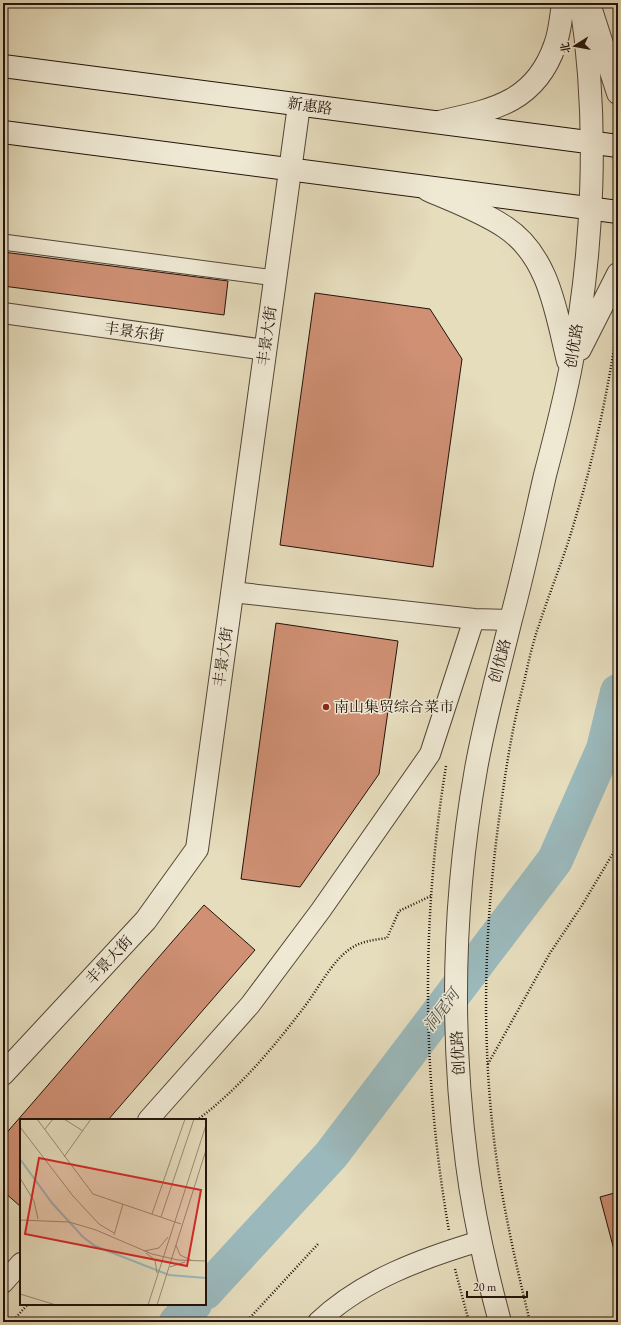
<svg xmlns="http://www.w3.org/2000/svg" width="621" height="1325" font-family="'EB Garamond','Noto Serif SC',serif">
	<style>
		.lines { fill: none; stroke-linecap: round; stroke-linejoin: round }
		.river { stroke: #9bb9bc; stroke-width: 36 }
		.building { fill: #cf9074; stroke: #23130b }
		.pedestrian-casing { stroke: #544638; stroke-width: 17 }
		.minor-casing { stroke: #544638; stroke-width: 22 }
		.tertiary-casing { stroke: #544638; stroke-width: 24 }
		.secondary-casing { stroke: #23130b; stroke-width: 24 }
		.path { stroke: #23130b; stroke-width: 2.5; stroke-dasharray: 1 2; stroke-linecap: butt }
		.pedestrian { stroke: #efe9d4; stroke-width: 15 }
		.minor { stroke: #efe9d4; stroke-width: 20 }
		.tertiary { stroke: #efe9d4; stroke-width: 22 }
		.secondary { stroke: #efe9d4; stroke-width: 22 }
		.poi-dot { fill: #8f2418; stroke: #efe9d4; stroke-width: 1.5 }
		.labels { text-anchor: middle; stroke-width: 3; stroke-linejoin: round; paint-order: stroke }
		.street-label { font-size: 15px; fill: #23130b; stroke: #efe9d4 }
		.poi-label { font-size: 15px; fill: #23130b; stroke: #efe9d4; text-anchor: start }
		.water-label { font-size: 16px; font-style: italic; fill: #4d4d49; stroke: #efe9d4 }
		.inset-river { fill: none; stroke: #9bb9bc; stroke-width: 2 }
		.inset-road { fill: none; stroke: #988c76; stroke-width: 1 }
		.view { fill: #d62828; fill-opacity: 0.15; stroke: #d62828; stroke-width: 2 }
		.inset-edge { fill: none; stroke: #23130b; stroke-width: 2 }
	</style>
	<rect width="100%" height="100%" fill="#e6ddbd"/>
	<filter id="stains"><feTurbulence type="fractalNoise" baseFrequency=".005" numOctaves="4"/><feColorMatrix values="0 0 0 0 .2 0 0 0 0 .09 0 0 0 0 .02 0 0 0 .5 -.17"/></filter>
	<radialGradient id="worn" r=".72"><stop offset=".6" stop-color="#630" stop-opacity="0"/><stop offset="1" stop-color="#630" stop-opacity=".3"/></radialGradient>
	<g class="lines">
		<!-- river -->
		<path class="river" d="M205 1292 331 1155 555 860 604 749 618 692
			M177 1322 194 1304"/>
	</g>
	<!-- building -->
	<path class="building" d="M3 252 228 281 224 315 3 286Z
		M315 293 430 309 462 359 433 567 280 545Z
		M276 623 398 641 379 774 300 887 241 879Z
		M204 905 255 950 108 1120H21V1207L3 1191V1137Z
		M618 1192V1265L600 1197Z"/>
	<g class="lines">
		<!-- pedestrian casing -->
		<g class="pedestrian-casing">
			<path id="pedestrian" d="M3 242 275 278"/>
		</g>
		<!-- minor casing -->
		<g class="minor-casing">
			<path id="minor" d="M3 313 265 350
				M232 592 474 619 511 620
				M148 1120 250 1005 321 910 430 754 474 619
				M3 1283 21 1263
				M318 1322C362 1280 423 1258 480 1241"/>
		</g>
		<!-- tertiary casing -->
		<g class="tertiary-casing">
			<path id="tertiary" d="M591 10 618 93
				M439 122C492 110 535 103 555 45 560 32 561 17 563 3
				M428 190C453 201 481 211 505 227 549 256 556 312 568 361
				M580 349 618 274
				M3 1074 146 920 197 849 299 105
				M500 1322C486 1270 474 1218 467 1164 450 1034 453 899 476 769 485 718 499 669 511 619 524 571 534 523 545 475 554 441 563 406 570 371 594 254 599 121 581 3"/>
		</g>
		<!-- secondary casing -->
		<g class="secondary-casing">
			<path id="secondary" d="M3 66 618 146
				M3 132 618 212"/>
		</g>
		<!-- path -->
		<path class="path" d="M446 766C421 921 422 1076 449 1231
			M488 1064 550 953 581 907 618 845
			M197 1120C238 1090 274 1047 305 1006 318 989 332 961 350 949 361 941 374 940 387 938L399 911 431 896
			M455 1269 469 1322
			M12 1322 28 1304
			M246 1322 318 1244
			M530 1322C517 1269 505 1216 497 1162 480 1044 484 922 501 805 506 768 512 730 521 694 527 671 531 647 539 625 550 591 564 558 574 523 594 458 608 391 618 323"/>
		<!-- pedestrian -->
		<use href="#pedestrian" class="pedestrian"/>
		<!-- minor -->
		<use href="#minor" class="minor"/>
		<!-- tertiary -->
		<use href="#tertiary" class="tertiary"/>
		<!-- secondary -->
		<use href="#secondary" class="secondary"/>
	</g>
	<!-- markers -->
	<circle class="poi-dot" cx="326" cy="707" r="4"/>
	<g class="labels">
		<!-- street labels -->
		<g class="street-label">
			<text transform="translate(310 106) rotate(8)" y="5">新惠路</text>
			<text transform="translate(134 332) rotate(8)" y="5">丰景东街</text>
			<text transform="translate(267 336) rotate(-82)" y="5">丰景大街</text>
			<text transform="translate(574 346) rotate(-81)" y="5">创优路</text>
			<text transform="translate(223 657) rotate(-82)" y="5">丰景大街</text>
			<text transform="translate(500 661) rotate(-75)" y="5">创优路</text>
			<text transform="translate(109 960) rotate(-47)" y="5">丰景大街</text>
			<text transform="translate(458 1053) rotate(-93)" y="5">创优路</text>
		</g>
		<!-- poi labels -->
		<g class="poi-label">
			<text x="334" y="712">南山集贸综合菜市</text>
		</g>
		<!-- water labels -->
		<g class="water-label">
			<text transform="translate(441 1010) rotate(-53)" y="6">洞尾河</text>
		</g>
	</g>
	<!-- overview -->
	<g transform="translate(20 1119)">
		<rect width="186" height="186" fill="#e6ddbd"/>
		<path class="inset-river" d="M0 40 32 84 63 118 75 127 149 156 186 159"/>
		<path class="inset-road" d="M17 0 73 75 161 105M44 0 63 12M0 8 53 77 79 105 94 114M25 10 33 0M44 38 71 0M0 59 14 82 18 100M132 95 165 0M141 98 174 0M0 101 49 103 76 111 132 135 158 141 186 142M94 116 103 85M156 126 160 136 171 141M124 132 139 129 148 118M126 134 135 141 137 154M150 148 165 143M0 175 36 186M128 186 186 6M137 186 186 31"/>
		<path class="view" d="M19 39 181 71 167 147 5 115Z"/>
		<rect width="186" height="186" class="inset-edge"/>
	</g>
	<!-- margin -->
	<rect width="621" height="1325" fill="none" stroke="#e6ddbd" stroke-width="16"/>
	<rect x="4" y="4" width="613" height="1317" fill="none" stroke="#23130b" stroke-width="2"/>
	<rect x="8" y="8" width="605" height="1309" fill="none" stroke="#23130b"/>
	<!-- north arrow -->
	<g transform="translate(575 46) rotate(259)" stroke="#efe9d4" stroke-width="3" paint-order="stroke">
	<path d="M0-3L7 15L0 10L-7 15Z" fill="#23130b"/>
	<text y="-6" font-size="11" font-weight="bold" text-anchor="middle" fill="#23130b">北</text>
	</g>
	<!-- scale -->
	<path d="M467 1291v6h60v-6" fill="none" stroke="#23130b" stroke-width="2"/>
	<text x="473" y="1291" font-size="12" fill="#23130b" stroke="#efe9d4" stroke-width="3" paint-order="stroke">20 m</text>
	<rect width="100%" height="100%" filter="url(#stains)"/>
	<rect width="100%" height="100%" fill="url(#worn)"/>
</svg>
